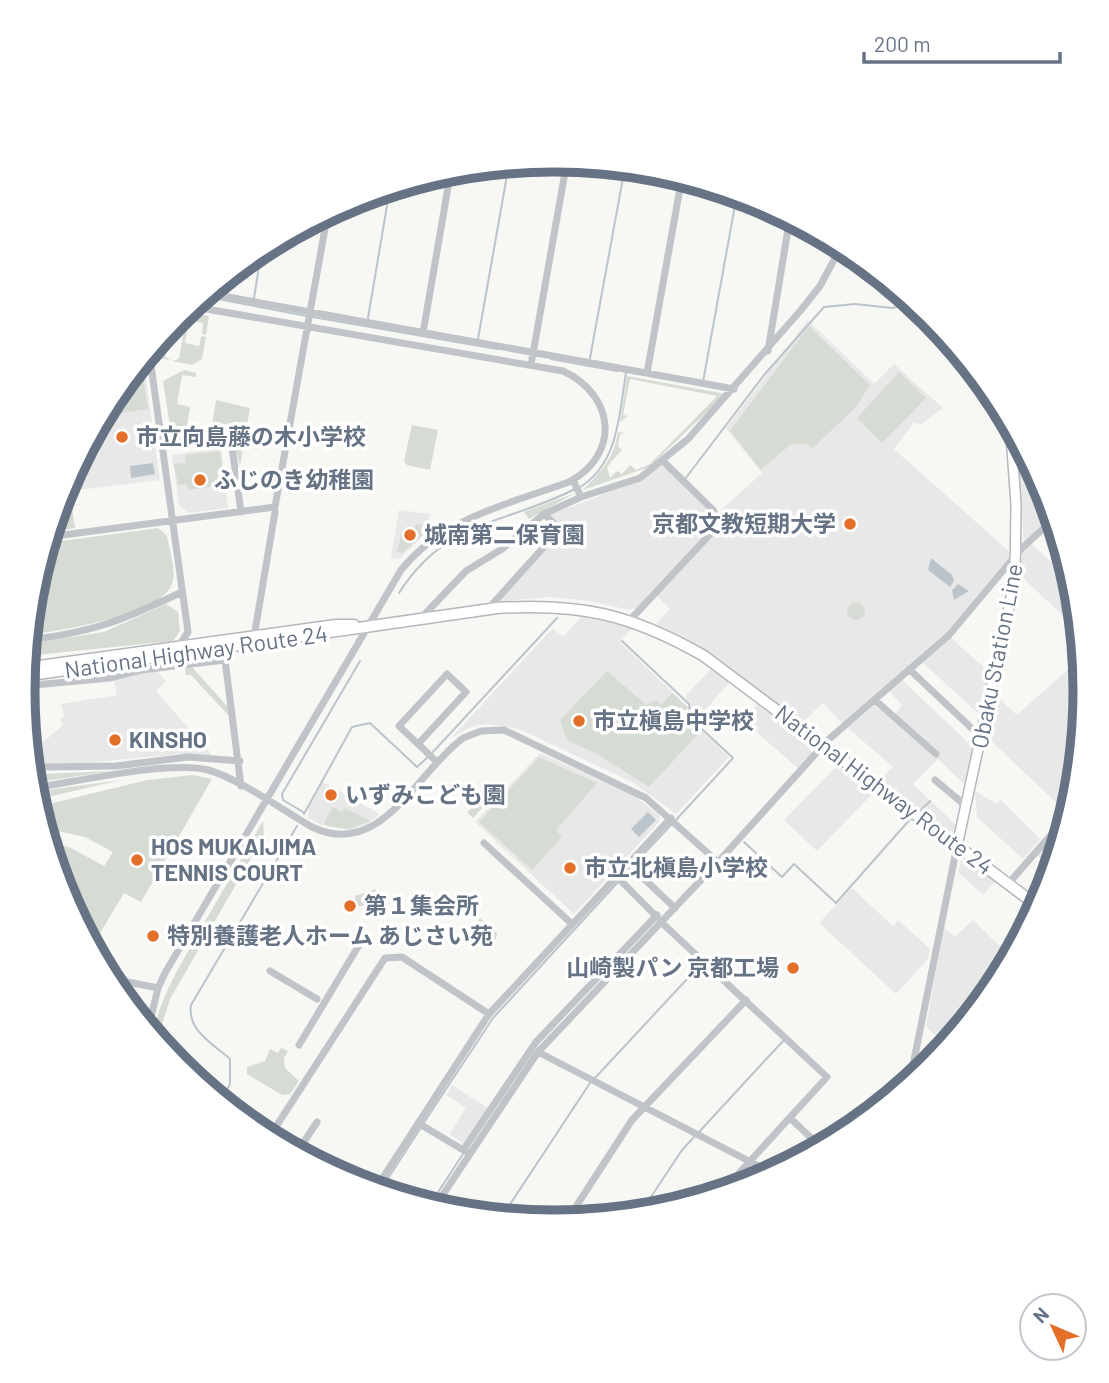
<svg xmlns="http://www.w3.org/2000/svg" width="1109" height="1383" font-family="Barlow,'Noto Sans JP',sans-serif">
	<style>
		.built { fill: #e8e8e8 }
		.green { fill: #d6dcd4 }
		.water { fill: #bbc4ca }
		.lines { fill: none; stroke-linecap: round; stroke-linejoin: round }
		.stream { stroke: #bbc4ca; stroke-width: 2 }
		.major-casing { stroke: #b4b7bc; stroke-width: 12 }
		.highway-casing { stroke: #b4b7bb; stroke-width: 13 }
		.minor { stroke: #c0c4c8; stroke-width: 7 }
		.major { stroke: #fff; stroke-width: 9 }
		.highway { stroke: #fff; stroke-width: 10 }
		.poi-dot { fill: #e36f29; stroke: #fff; stroke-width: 2.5 }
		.labels { text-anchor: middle; stroke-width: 7; stroke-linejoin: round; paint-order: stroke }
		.poi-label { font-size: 23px; font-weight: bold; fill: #667385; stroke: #fff; text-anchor: start }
		.street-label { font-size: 23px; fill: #667385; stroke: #fff }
		.rim { fill: none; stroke: #667385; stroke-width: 9 }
	</style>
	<rect width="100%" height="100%" fill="#f7f7f4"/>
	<!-- built -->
	<path class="built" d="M808 320 874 384 894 364 943 408 920 425 914 422 894 449 1012 554 947 631 842 723 823 703 803 722 690 640 656 624 670 609 657 596 718 531 722 516 719 512 762 473 726 428Z
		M143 359 160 480 70 491 68 479 113 396Z
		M1016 432 1046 488 1054 515 1024 543Z
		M221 448 228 508 188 513 179 505 172 455Z
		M663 465 713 515 711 528 636 608 629 610 590 601 550 597 495 602 563 529 550 515 640 480Z
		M399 510 430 514 425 534 399 559 391 558Z
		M1031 544 1075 583 1081 633 1021 576 1022 553Z
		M584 614 634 626 620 642 688 707 689 719 729 757 676 814 632 782 519 729 484 724 470 727 450 739 553 628 563 637Z
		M949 636 990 673 981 716 922 662Z
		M1083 656 1086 692 1076 796 1074 803 1065 811 988 738 996 696 1017 715Z
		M712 668 730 682 696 720 685 696Z
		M156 670 166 681 156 691 212 755 181 754 30 768 26 726 42 743 63 725 60 720 64 716 61 704 117 695 114 679Z
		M901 679 974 748 964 784 938 759 913 784 957 826 956 830 948 832 879 781 893 767 848 728 876 704 895 714 902 705 889 691Z
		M758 702 809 743 812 755 799 769 746 723Z
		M540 753 633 795 659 815 660 821 574 914 475 822Z
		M839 764 875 791 817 851 784 820Z
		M323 782 380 814 366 825 349 830 321 825 308 818 309 807Z
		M975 791 997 804 1001 800 1040 839 1023 859 977 817Z
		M1068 822 1054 868 1037 855Z
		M969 860 996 881 983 895 958 872 961 861Z
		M852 888 893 926 898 920 930 949 928 959 896 994 819 923Z
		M973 920 1012 958 996 987 947 1047 926 1026 944 927 955 937Z
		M452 1085 491 1110 464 1144 449 1134 466 1108 446 1095Z"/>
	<!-- green -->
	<path class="green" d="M191 314 209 316 206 335 202 334 203 323 191 321Z
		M185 324 188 325 185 343 199 346 201 336 206 337 202 359 192 365 172 361 179 359Z
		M170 325 165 357 171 360 159 358 157 342Z
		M809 326 870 385 856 407 812 449 808 444H791L761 470 730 431Z
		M141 361 148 409 102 416 113 396Z
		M184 370 196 373V377L182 375 177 404 190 407 185 438 172 439 163 381Z
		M899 372 926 398 882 443 857 418Z
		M627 376 726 394 649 467 583 490C601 470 613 462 618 432L625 433 620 434 618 446 622 450 607 467 610 478 617 471 622 474 630 465 636 470 650 464 717 396 630 379 623 415 628 416 620 422Z
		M216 400 250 408 240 466 233 439 226 434 211 431Z
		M412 425 438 430 430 470 407 465 404 461Z
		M220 451 222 468 217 470 219 486 188 490 187 484 178 485 174 464 186 463 185 455Z
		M68 479 75 528 50 532Z
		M575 493 529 519 524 512Z
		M416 524 427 525 424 534 402 553 397 551 402 534 412 536Z
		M158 528 167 536C169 549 177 572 172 584 160 616 61 630 28 635L33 587 47 543Z
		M847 611a9 9 0 1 1 18 0a9 9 0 1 1-18 0Z
		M166 604 178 612 180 631 173 641 26 656 27 644 104 632Z
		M185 667H192L226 705 230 704 229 716 191 675H186Z
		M607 671 646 705 656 700 661 705 672 693 687 707 688 720 700 732 649 787 597 754 567 740 560 720Z
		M539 757 597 783 556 830 562 837 532 870 479 822Z
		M111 771 32 783 31 775 42 774Z
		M192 775 212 779 141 902 124 893 93 945 97 948 95 954 63 895 48 843 69 847 104 866 113 852 85 837 43 828 37 807 147 780Z
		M121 780 35 800 33 792Z
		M486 793 491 798 473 818 467 812Z
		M333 807 342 812 344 808 371 821 349 829 327 826 324 822Z
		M263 821 264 836 201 945 199 932Z
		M376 889 374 900 364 906H357L355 896Z
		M480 918 497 933 496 939 488 948 470 931Z
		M198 934 199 949 170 999 157 1041C146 1020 186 955 198 934Z
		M281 1048 288 1051 284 1058 285 1068 299 1081 290 1094 282 1095 247 1074V1067L265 1061 270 1049 278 1053Z"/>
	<!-- water -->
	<path class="water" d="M153 463 155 474 131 478 130 466Z
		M931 558 952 575 954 581 950 587 928 570Z
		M958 584 969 591 954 600 952 590Z
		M648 812 656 820 639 837 631 829Z"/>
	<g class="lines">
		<!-- stream -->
		<path class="stream" d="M202 296 307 316
			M254 298 262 248
			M313 317 497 349
			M368 318 390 188
			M478 339 509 164
			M590 358 625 167
			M551 359 617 371
			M703 382 737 194
			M685 479 764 375 824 307 855 304 892 308 915 303
			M580 487C619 463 619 414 626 373
			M399 593C447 518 505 525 575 489
			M622 641 689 704 690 718 733 758 675 821
			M432 753 557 618
			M303 812 283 800 282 794 360 661
			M918 813 930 801
			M304 814 352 727 370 723 417 767 428 757
			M744 842 782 877 794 864 836 903 913 816
			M622 877 671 825
			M594 1079 702 963
			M220 1102 230 1084V1059C212 1043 187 1030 191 1005L297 826
			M423 1124 493 1018 618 882
			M699 1132 783 1041
			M385 1183 420 1129
			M429 1206 463 1154
			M639 1215 682 1150 695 1136
			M501 1218 590 1083"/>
		<!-- major casing -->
		<g class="major-casing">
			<path id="major" d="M957 846 1015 579 1016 504 1010 422"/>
		</g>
		<!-- highway casing -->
		<g class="highway-casing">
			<path id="highway" d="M25 668 336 625H354
				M24 676 497 608C580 603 631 614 704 656L1039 907"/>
		</g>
		<!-- minor -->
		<path class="minor" d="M206 293 734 389
			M423 333 451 170
			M149 351 188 632 178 647
			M768 351 790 217
			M531 365 567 161
			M647 373 682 177
			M163 444 220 436 226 438 232 447 241 512
			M573 480 581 497
			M48 537 275 507 328 212
			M488 609 560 529 544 514
			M422 617 466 571 502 549 544 514 581 497 640 478 688 439 801 310 820 286 842 245
			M630 620 713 531 716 517 713 510 663 461
			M254 637 275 512
			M28 640C94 632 123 620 182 592
			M909 669 981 737
			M23 686 110 678 141 670 225 660 241 786
			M875 700 936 754
			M418 744 466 692 447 674 399 726 437 762
			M46 767 116 766 188 757 240 761
			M935 780 966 806
			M32 788C75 782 170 760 208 770 238 778 284 811 312 827 381 860 415 774 463 738L481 731 504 730 646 798 718 862
			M484 843 572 924
			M616 876 657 917
			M641 876 675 908
			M1008 884 1071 812
			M661 922 827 1077 719 1195
			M270 971 317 999
			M108 978 158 988
			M148 1030 158 988 165 973 401 570C443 518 508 504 569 482 621 454 615 395 563 371L189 306
			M299 1045 365 935
			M538 1052 774 1174
			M909 1085 957 846
			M790 1118 822 1148
			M418 1123 470 1154
			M273 1131 300 1148 317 1122
			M852 1132 892 1089 898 1094
			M268 1139 385 958 402 957 489 1014
			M466 1146 536 1042 657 915
			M379 1183 403 1199
			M375 1190 489 1014 671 818
			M434 1208 538 1052 718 862 828 740 949 635 1021 549 1055 518
			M566 1222 632 1120 746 1000"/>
		<!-- major -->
		<use href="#major" class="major"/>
		<!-- highway -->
		<use href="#highway" class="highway"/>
	</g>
	<!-- markers -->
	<g class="poi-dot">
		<circle cx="122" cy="437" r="7"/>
		<circle cx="200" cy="480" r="7"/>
		<circle cx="850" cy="524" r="7"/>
		<circle cx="410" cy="535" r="7"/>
		<circle cx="579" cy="721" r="7"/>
		<circle cx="115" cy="740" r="7"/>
		<circle cx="331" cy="795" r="7"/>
		<circle cx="137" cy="860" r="7"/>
		<circle cx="570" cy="868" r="7"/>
		<circle cx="350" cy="906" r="7"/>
		<circle cx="153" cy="936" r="7"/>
		<circle cx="793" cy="968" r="7"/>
	</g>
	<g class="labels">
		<!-- poi labels -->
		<g class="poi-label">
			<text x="136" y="445">市立向島藤の木小学校</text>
			<text x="214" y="488">ふじのき幼稚園</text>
			<text x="836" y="532" text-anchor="end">京都文教短期大学</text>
			<text x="424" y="543">城南第二保育園</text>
			<text x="593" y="729">市立槇島中学校</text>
			<text x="129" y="748">KINSHO</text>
			<text x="345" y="803">いずみこども園</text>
			<text x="151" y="855">HOS MUKAIJIMA<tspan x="151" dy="26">TENNIS COURT</tspan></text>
			<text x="584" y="876">市立北槇島小学校</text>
			<text x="364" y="914">第１集会所</text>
			<text x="167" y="944">特別養護老人ホーム あじさい苑</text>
			<text x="779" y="976" text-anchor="end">山崎製パン 京都工場</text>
		</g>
		<!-- street labels -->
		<g class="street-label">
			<text transform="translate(196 652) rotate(-8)" y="8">National Highway Route 24</text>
			<text transform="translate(997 656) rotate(-79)" y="8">Obaku Station Line</text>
			<text transform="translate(884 790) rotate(37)" y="8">National Highway Route 24</text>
		</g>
	</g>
	<!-- crop -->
	<path d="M0 0H1109V1383H0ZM35 691a519 519 0 1 1 1038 0a519 519 0 1 1-1038 0Z" fill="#fff" fill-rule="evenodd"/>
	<path class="rim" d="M35 691a519 519 0 1 1 1038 0a519 519 0 1 1-1038 0Z"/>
	<!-- north arrow -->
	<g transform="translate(1053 1327) rotate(314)"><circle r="33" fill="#ffffff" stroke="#c2c7ce" stroke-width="2"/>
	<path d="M0-5L12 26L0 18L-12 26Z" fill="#e36f29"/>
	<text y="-10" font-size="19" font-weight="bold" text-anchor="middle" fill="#667385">N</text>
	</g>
	<!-- scale -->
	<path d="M864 52v10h196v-10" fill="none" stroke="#667385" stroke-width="3.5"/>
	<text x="874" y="52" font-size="21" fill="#667385" stroke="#ffffff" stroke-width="5" paint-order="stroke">200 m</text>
</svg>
